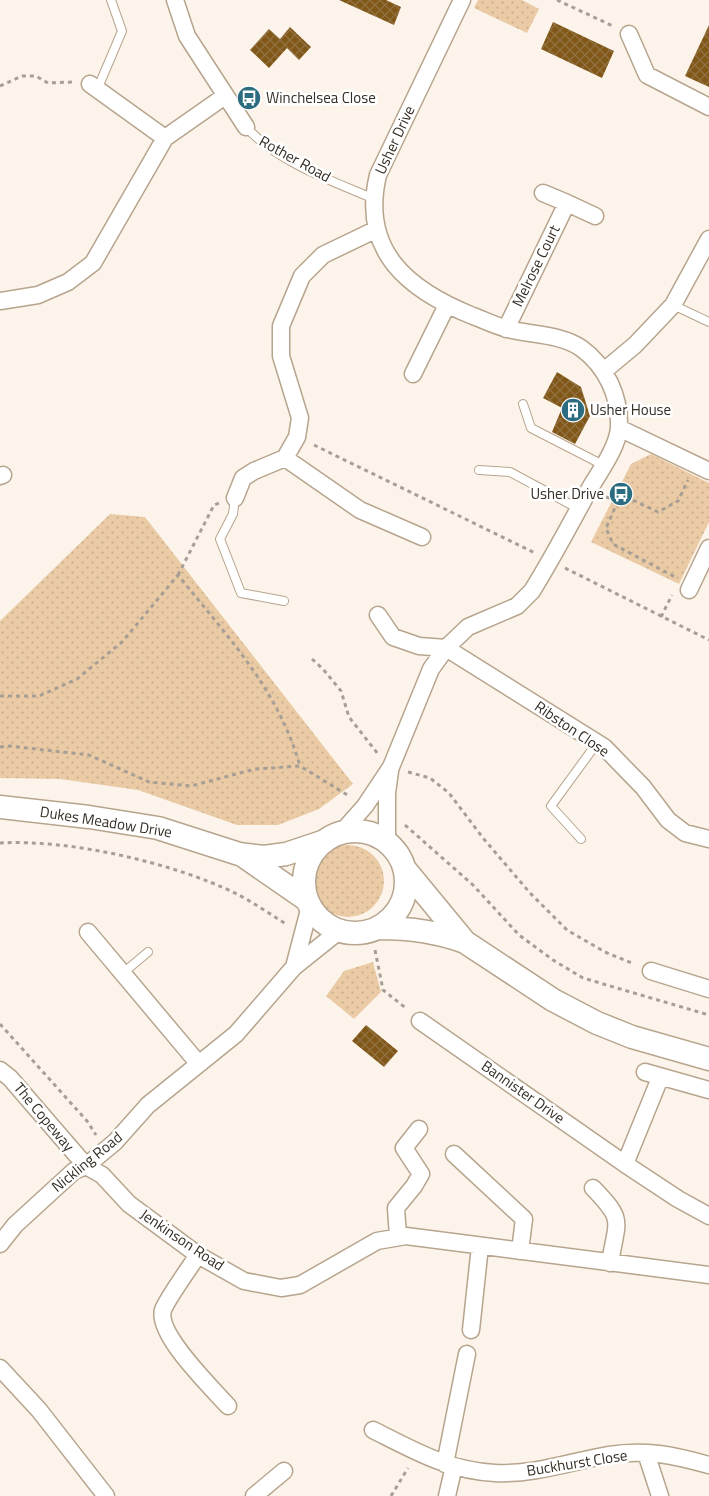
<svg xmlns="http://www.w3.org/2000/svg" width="709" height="1496" font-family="'Titillium Web',sans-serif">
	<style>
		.green { fill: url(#green-dots) }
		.building { fill: url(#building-cross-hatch) }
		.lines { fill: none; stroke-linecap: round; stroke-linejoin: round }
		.lane-casing { stroke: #b7a48d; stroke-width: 10 }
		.street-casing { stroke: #b7a48d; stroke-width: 19 }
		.secondary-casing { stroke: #b7a48d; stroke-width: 25 }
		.path { stroke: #a79f95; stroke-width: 3; stroke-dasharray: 4 4; stroke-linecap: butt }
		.lane { stroke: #fff; stroke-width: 8 }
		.street { stroke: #fff; stroke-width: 16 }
		.secondary { stroke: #fff; stroke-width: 22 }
		.labels { text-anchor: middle; stroke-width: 5; stroke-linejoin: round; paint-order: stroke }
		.poi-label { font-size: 15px; fill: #352d24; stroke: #fff; text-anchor: start }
		.street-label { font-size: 15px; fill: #352d24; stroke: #fff }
	</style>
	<defs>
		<pattern id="green-dots" width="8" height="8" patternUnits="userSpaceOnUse" patternTransform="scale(1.25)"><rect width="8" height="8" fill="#eacba5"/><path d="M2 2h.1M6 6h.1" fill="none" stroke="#c9af8e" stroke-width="1.8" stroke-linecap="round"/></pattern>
		<pattern id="building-cross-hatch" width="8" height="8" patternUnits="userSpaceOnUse" patternTransform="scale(1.25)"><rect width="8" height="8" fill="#815718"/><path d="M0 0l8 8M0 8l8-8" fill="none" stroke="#917141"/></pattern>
	</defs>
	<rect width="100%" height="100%" fill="#fcf4ea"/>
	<!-- green -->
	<path class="green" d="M478 0H522L539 9 527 33 474 8Z
		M651 454 709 483V522L679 584 591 542 631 464Z
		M110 514 145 517 353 784 319 809 278 825H237L138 790 60 779 0 778V621Z
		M312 881a36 36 0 1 1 72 0a36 36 0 1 1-72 0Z
		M373 962 381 992 354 1019 326 996 344 971Z"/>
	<!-- building -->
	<path class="building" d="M339 0H386L401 7 394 25Z
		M553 22 614 51 602 78 541 49Z
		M709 25V87L685 76Z
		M290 27 311 47 299 60 287 48 269 68 250 50 269 29 280 39Z
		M557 372 581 387 590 416 575 444 552 432 562 408 543 398Z
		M366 1025 398 1051 384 1067 352 1041Z"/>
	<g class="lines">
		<!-- lane casing -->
		<g class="lane-casing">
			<path id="lane" d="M97 90 122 31 111 0
				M246 127C278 162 330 180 372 198
				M673 305 709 322
				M523 404 531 428 603 465
				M479 470 510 472 579 509
				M235 498 233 514 220 539 241 593 284 601
				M581 839 551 806 597 743
				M123 973 148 952"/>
		</g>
		<!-- street casing -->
		<g class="street-casing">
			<path id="street" d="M175 0 187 36 246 127
				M629 34 647 75 709 107
				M90 84 165 138
				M567 203 595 216
				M0 301 38 295 68 282 93 263 165 138 225 96
				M506 329 567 203 543 193
				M605 370 635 345 673 305 709 239
				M413 374 447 305
				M619 428 709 471
				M285 458 360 510 422 537
				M0 476 3 475
				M235 498 243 478 254 471 285 458 297 437 300 418 281 356V326L302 276 323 255 375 230
				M689 590 709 548
				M378 615 393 637 419 646 446 648 604 747 643 787 668 820 685 833 709 839
				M341 833 365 806 391 767 431 669 446 648 468 627 517 606 532 591C553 557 571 523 590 488 600 471 618 447 619 427 620 396 606 366 581 348 561 334 531 335 508 329 496 326 484 320 473 316 408 290 360 251 378 175L462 0
				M387 843V793L390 771
				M88 932 198 1063
				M294 967 310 906
				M651 971 709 989
				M420 1021 625 1164 678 1199 709 1216
				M0 1070 10 1078 86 1166 102 1175 129 1204 198 1255 244 1281 281 1288 300 1285 377 1241 406 1236 709 1275
				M645 1072 709 1090
				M454 1154 524 1219 520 1251
				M625 1164 660 1078
				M593 1188C625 1221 617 1219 610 1263
				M398 1237 396 1208 414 1186 421 1174 404 1148 419 1129
				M0 1244 15 1225 74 1171 86 1166 115 1142 148 1105 236 1034 294 967 339 931
				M198 1255C190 1267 167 1299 163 1310 156 1334 212 1388 228 1406
				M471 1330 480 1246
				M0 1368 39 1410 106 1496
				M373 1430C413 1450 449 1471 495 1473 533 1475 570 1462 608 1455 645 1449 673 1455 709 1465
				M646 1453 660 1496
				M445 1464 467 1354
				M254 1496 284 1471
				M447 1496 454 1466"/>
		</g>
		<!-- secondary casing -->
		<g class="secondary-casing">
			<path id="secondary" d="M0 807 89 817 158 828 239 854 264 857 286 854 325 841
				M304 882a51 51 0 1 1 102 0a51 51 0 1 1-102 0Z
				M242 855 307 900
				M404 868 465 942 553 1000 597 1023 632 1037 709 1059
				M378 928C409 928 436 931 465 942"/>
		</g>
		<!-- path -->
		<path class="path" d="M557 0 613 26
			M0 86 22 76H36L48 83 73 82
			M314 445 535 553
			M606 497 618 501 622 495 658 512 678 501 688 480
			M618 501 606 528 613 544 675 577
			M565 568 709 640
			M178 575 214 505 219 503
			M661 617 672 595
			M312 659 323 669 341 691 349 717 378 754
			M0 696H39L77 679 122 642 178 575C227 636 278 689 300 766
			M0 747 9 746 89 755 149 782 191 786 255 769 300 766 349 796
			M408 772 430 778 449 793 483 838 530 893 567 930 605 952 634 964
			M405 825 473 885 519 935 553 960 583 978 709 1015
			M0 843C70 839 174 863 237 894 254 903 270 914 286 924
			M375 950 383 990 407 1009
			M0 1024 87 1121 96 1135
			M391 1496 408 1468"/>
		<!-- lane -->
		<use href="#lane" class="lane"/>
		<!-- street -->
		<use href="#street" class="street"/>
		<!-- secondary -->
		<use href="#secondary" class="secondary"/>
	</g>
	<!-- icons -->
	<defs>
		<g id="bus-disc" transform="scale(1.25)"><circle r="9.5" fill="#2c6c81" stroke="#fff"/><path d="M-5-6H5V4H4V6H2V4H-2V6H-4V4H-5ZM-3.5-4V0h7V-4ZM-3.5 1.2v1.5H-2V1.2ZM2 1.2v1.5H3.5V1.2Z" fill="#fff"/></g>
		<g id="building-disc" transform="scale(1.25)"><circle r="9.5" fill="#2c6c81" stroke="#fff"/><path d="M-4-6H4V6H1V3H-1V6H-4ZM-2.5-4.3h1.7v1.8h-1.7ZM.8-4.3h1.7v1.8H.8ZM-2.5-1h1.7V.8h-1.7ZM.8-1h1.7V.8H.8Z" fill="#fff"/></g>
	</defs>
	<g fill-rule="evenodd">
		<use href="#bus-disc" x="249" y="98"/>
		<use href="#building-disc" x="573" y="410"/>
		<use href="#bus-disc" x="621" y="494"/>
	</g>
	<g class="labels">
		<!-- poi labels -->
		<g class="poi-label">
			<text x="266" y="103">Winchelsea Close</text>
			<text x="590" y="415">Usher House</text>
			<text x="604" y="499" text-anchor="end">Usher Drive</text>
		</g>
		<!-- street labels -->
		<g class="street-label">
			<text transform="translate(395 140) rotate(-65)" y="5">Usher Drive</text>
			<text transform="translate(295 159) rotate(29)" y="5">Rother Road</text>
			<text transform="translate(536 266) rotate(-64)" y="5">Melrose Court</text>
			<text transform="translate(572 729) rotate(34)" y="5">Ribston Close</text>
			<text transform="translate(106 822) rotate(9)" y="5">Dukes Meadow Drive</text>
			<text transform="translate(523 1092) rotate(35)" y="5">Bannister Drive</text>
			<text transform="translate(44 1117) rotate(50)" y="5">The Copeway</text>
			<text transform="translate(87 1162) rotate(-39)" y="5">Nickling Road</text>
			<text transform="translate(182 1240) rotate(34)" y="5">Jenkinson Road</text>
			<text transform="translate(577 1463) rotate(-9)" y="5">Buckhurst Close</text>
		</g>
	</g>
</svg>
